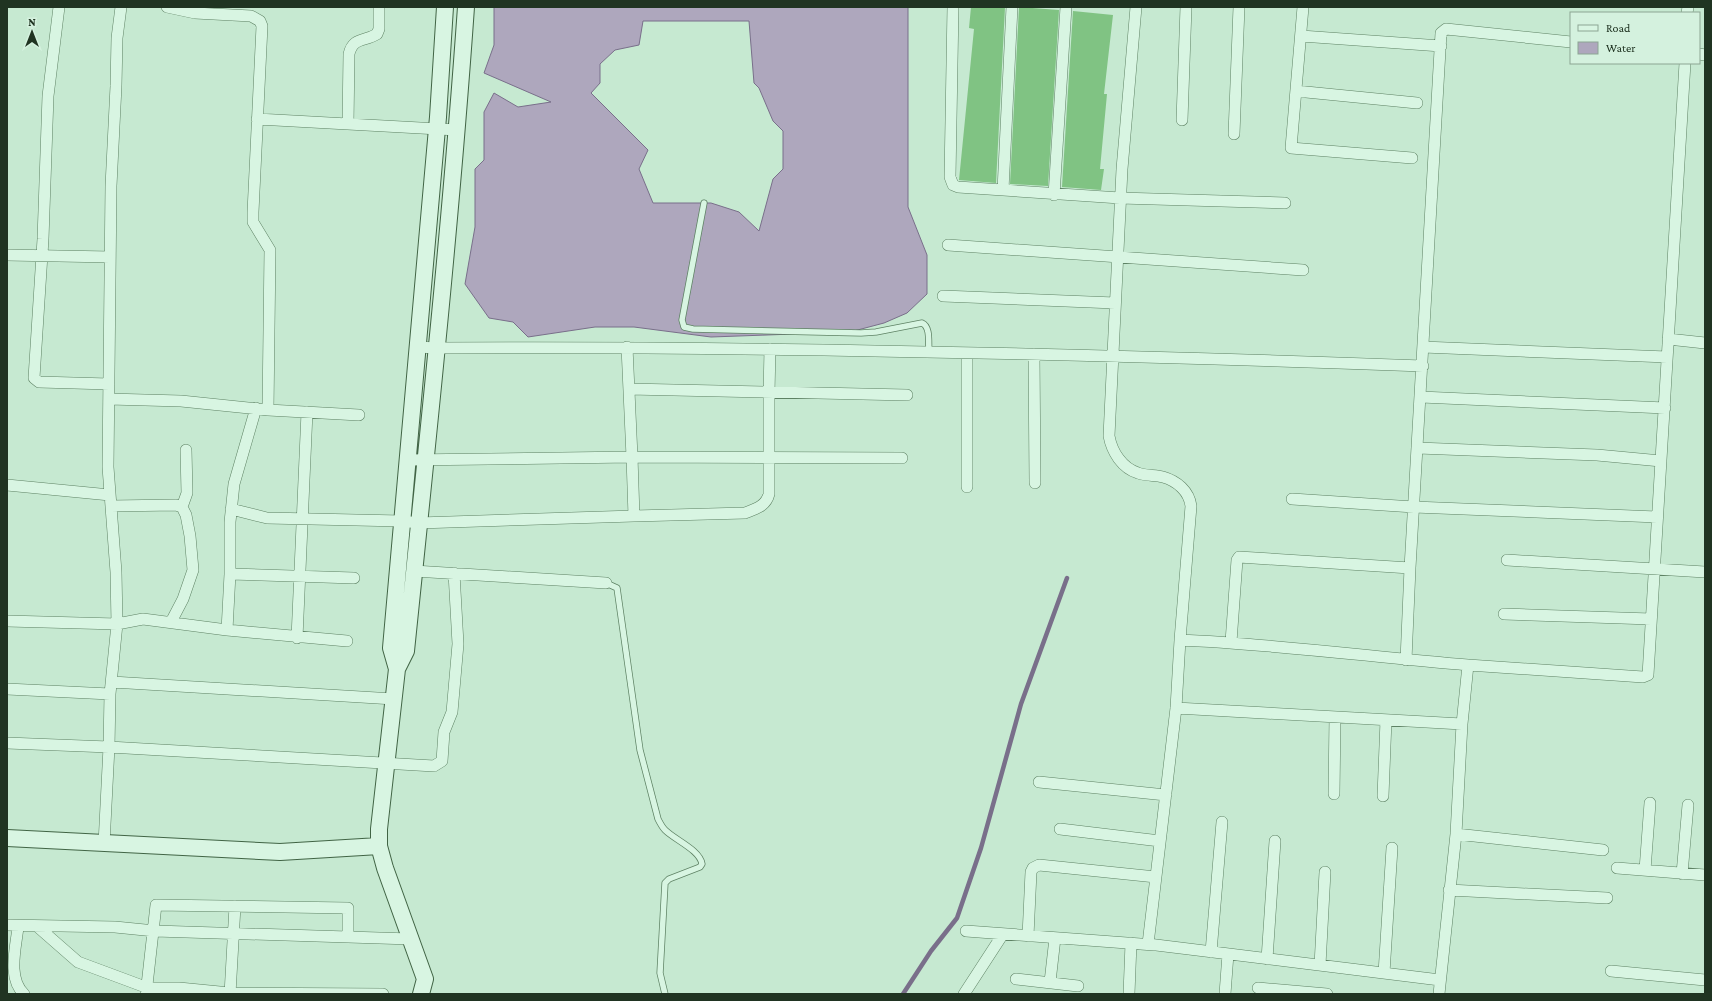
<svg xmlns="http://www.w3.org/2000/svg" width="1712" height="1001" font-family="'Crimson Pro',serif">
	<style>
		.water { fill: #aea7bd; stroke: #796f8a; fill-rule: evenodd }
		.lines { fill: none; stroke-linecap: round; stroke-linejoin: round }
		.stream { stroke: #796f8a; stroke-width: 4.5 }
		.building { fill: #80c383 }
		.lane-casing { stroke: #5e8264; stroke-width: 7 }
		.street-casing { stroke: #5e8264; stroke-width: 12 }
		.secondary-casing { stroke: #416445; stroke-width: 18 }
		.lane { stroke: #d8f5e2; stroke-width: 5.5 }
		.street { stroke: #d8f5e2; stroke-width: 11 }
		.secondary { stroke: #d8f5e2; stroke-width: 16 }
	</style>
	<rect width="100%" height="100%" fill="#c6e9d1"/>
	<!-- water -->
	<path class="water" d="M494 7H908V207L927 255V294L907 313 884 323 850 332 711 337 634 327H595L528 337 513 322 489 318 465 284 475 227V169L484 160V112L494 93 518 107 551 102 484 73 494 45ZM643 21H749L754 83 759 88 773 121 783 131V169L773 179 759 231 739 212 711 203H653L639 169 648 150 591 93 600 83V64L615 50 639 45Z"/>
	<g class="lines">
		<!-- stream -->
		<path class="stream" d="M903 994 931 951 957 918 981 848 1021 704 1067 578"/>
	</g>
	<!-- building -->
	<path class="building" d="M971 7H1005L996 183 959 180 974 29 969 28Z
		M1019 7 1059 10 1048 186 1010 184Z
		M1073 11 1113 15 1104 94H1107L1100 169H1104L1101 190 1062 187Z"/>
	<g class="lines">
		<!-- lane casing -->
		<g class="lane-casing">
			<path id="lane" d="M704 203 682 320 684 327 693 329 861 333 876 332 922 323C931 327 928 343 929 352
				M606 583 617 588 640 750 658 819C660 823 662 827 665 830 675 840 700 850 702 864L700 867 669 879 665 883 660 973 665 994"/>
		</g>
		<!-- street casing -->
		<g class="street-casing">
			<path id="street" d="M59 7 48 96 43 239 34 378 39 382 109 384
				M121 7 117 38 116 86 111 186 108 467 116 572 117 624 110 694 109 747 434 766 442 761 444 732 452 712 458 644 454 573
				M167 7 195 13 251 16 260 21 262 26 253 212V222L270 250 268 410
				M953 7 950 177 953 185 958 187 1120 198 1285 203
				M1136 7 1122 169 1109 436C1112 452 1122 468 1138 473 1146 476 1155 475 1163 477 1177 481 1189 491 1191 506L1180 640 1176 708 1148 944 1440 980
				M1303 7 1291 148 1412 158
				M1687 13 1688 7
				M1301 36 1441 46
				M1699 54 1705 55
				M1296 91 1417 103
				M257 119 457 130
				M1182 120 1186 7
				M348 124 349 54C353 37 364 42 377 34L379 29V7
				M1234 134 1239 7
				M1003 190 1012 7
				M1054 195 1066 7
				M948 245 1303 270
				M7 255 110 257
				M943 296 1115 303
				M1668 339 1705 343
				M417 347 437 348C766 346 1094 354 1423 366
				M627 347 632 457 902 458
				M1423 347 1667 357
				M967 353V487
				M1034 354 1035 483
				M629 389 907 395
				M1421 397 1665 408
				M109 399 181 401 268 410 359 415
				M256 408 234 484 230 522V574L227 630 347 641
				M1418 448 1597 455 1661 461
				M7 485 110 495
				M1292 499 1414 507 1657 517
				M111 506 176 505 182 507 186 515 190 536 193 570 183 599 171 622
				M182 507 187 493 186 450
				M231 509 267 518 401 521 419 523 634 516 632 457 407 460
				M634 516 745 513C756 509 766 506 769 494V393L770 349
				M1507 560 1705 572
				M414 571 606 583
				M230 574 354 578
				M1504 614 1651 619
				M7 621 117 624 143 619 227 630
				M297 638 307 412
				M1180 640C1276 644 1372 657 1468 665
				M1231 642 1237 560 1239 557 1410 568
				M1406 660 1410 568 1441 33 1446 29 1571 42
				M112 682 394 699
				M7 689 110 694
				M1176 708 1462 724
				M7 743 109 747 104 844
				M1039 782 1166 795
				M1334 794 1335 717
				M1383 796 1386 720
				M1060 829 1160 841
				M1456 834 1603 850
				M1617 868 1705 875
				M1645 870 1650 803
				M1682 874 1688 805
				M1449 890 1607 898
				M7 925 115 927 155 931 348 937V908L156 905 146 994
				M18 927C16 947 7 978 24 994
				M38 927 78 962 148 988H179L230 993 383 994
				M966 931 1154 945
				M1028 936 1031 872 1033 868 1039 865 1156 877
				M348 937 411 939
				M1211 952 1222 822
				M1267 959 1275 841
				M1320 965 1325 872
				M1611 971 1705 980
				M1384 973 1392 848
				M1016 979 1078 986
				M1050 982 1055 938
				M1258 988 1327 994
				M230 994 235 906
				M964 994 1003 934
				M1129 994 1131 943
				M1225 994 1228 954
				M1439 994 1456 834 1462 724 1468 665 1643 677 1648 675 1685 63"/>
		</g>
		<!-- secondary casing -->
		<g class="secondary-casing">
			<path id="secondary" d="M397 669 391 648 438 117 445 7
				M7 838 280 852 379 846
				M421 994 425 979 385 868 379 846V829L397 669 406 651C428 436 451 222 466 7"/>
		</g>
		<!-- lane -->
		<use href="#lane" class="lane"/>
		<!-- street -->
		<use href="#street" class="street"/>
		<!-- secondary -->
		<use href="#secondary" class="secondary"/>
	</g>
	<!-- border -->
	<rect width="1712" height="1001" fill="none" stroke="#203422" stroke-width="16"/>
	<!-- legend -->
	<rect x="1570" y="12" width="130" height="52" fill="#d4f1de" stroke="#8ca593"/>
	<rect x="1578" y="25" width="20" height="6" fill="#d8f5e2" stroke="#8ca593"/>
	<text x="1606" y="32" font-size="12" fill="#203422">Road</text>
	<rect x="1578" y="42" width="20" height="12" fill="#aea7bd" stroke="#8ca593"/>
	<text x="1606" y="52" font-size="12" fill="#203422">Water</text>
	<!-- north arrow -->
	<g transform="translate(32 32)" stroke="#d4f1de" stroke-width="3" paint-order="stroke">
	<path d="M0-3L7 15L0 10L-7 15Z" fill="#203422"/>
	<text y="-6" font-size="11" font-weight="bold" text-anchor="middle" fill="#203422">N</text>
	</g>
</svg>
